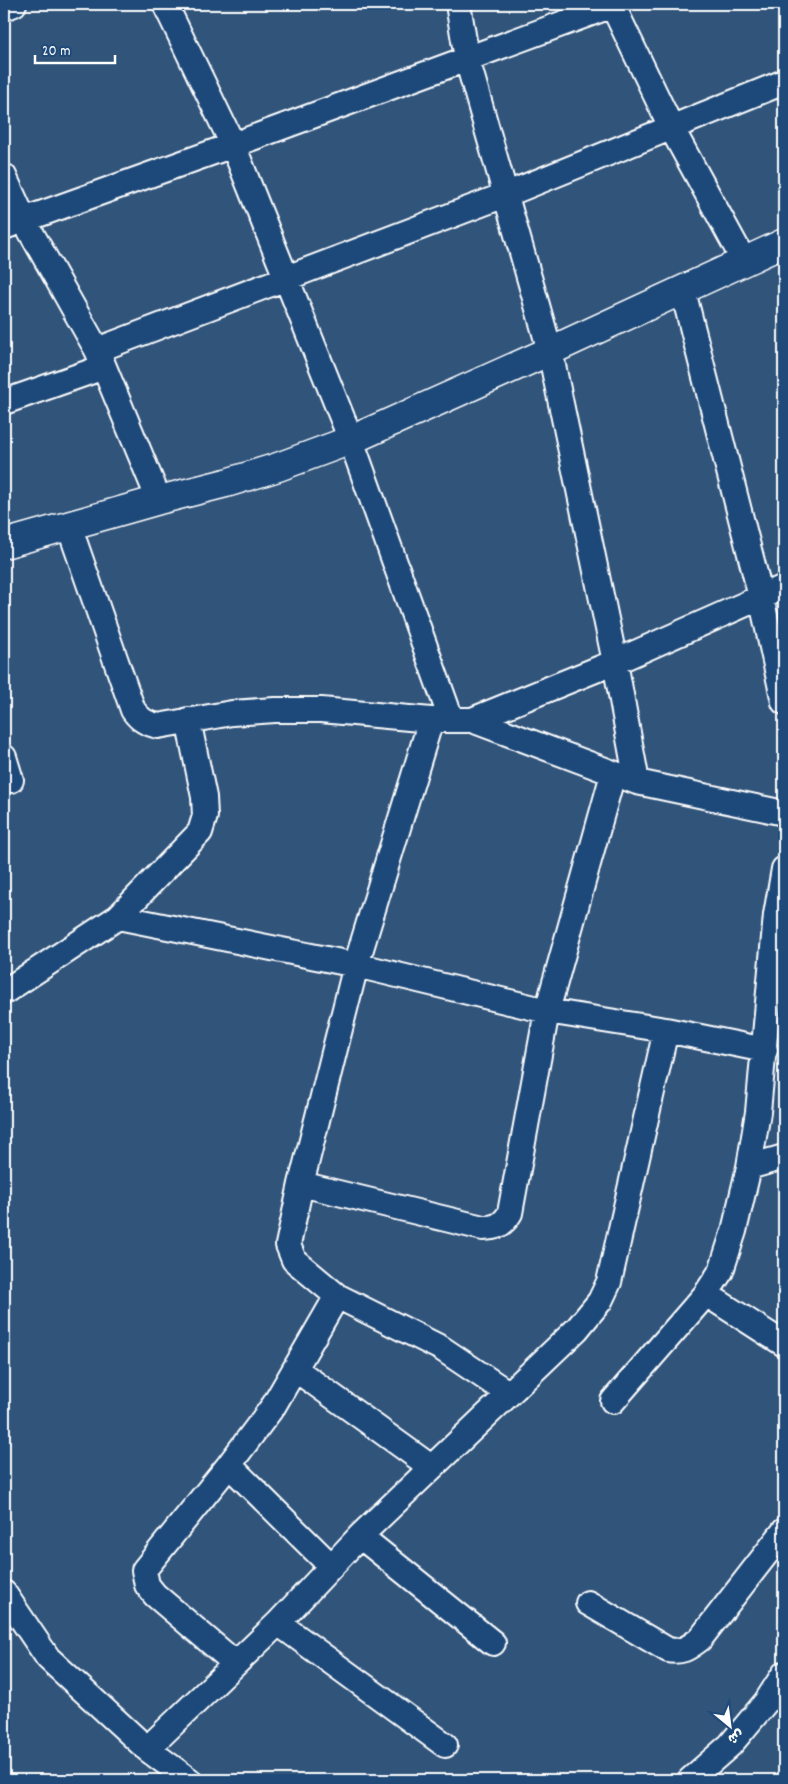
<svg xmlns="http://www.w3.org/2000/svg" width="788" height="1784" font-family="Dekko,'Playpen Sans Arabic',sans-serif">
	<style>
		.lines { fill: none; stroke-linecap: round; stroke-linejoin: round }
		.street-casing { stroke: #fff; stroke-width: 28 }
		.secondary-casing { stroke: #fff; stroke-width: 31 }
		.street { stroke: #1f4a7a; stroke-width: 24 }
		.secondary { stroke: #1f4a7a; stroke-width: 28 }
	</style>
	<rect width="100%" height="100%" fill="#31547b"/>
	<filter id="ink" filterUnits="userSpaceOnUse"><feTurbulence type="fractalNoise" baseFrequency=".02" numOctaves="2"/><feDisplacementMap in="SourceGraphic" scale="10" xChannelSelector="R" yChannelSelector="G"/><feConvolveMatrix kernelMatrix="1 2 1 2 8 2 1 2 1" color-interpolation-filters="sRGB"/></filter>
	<g filter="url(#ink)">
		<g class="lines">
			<!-- street casing -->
			<g class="street-casing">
				<path id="street" d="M165 4 233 145 351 440 451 719
					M458 4 467 59 550 351 615 662 637 782
					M612 4 671 127 744 261
					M4 8 14 4
					M4 176 24 220 97 350 159 500
					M4 227 233 145 613 5
					M683 291 761 597 784 702
					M97 350 505 195 784 82
					M4 402 104 367
					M69 526 133 710C140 720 146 723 158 726L232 713 275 710H321L431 720H472L637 782 784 813
					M472 720 615 662 784 587
					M4 757 11 780
					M118 917 356 965 547 1011 666 1030 765 1050
					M4 992 118 917 200 832 205 816 204 797 188 720
					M749 1167 784 1157
					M301 1184 483 1228C496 1228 503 1225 510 1213L547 1011 613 774
					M706 1294 784 1344
					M337 1296 441 1348 508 1393
					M295 1369 431 1467
					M613 1401 706 1294 721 1271 734 1231 749 1167 758 1112 776 915 784 869
					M229 1465 331 1566
					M360 1536 493 1643
					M4 1593 48 1658 147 1749 189 1780
					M588 1603 668 1650C683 1653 689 1647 700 1639L784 1531
					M278 1623 445 1745
					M235 1663 155 1595 147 1585 144 1570 229 1465 274 1405 337 1296 294 1260 288 1245 301 1184 356 965 431 720
					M147 1749 278 1623 360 1536 577 1329 600 1301 609 1282 666 1030
					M690 1780 730 1745 766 1702 784 1674"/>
			</g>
			<!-- secondary casing -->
			<g class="secondary-casing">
				<path id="secondary" d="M4 544 159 500 226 483 278 467 351 440 550 351 784 243"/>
			</g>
			<!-- street -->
			<use href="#street" class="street"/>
			<!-- secondary -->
			<use href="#secondary" class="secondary"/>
		</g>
	</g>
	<!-- margin -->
	<rect width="788" height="1784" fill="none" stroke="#1f4a7a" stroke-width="20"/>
	<rect x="10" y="10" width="768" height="1764" fill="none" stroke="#fff" stroke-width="2" filter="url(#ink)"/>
	<!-- north arrow -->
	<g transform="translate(730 1726) rotate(151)" stroke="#1f4a7a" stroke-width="4" paint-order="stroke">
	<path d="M0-4L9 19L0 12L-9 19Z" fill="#ffffff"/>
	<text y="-8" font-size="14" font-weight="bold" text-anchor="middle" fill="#ffffff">ش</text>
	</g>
	<!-- scale -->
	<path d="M35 55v8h80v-8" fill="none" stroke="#ffffff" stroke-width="2.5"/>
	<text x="42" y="55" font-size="15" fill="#ffffff" stroke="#1f4a7a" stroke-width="4" paint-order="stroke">20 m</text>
</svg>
